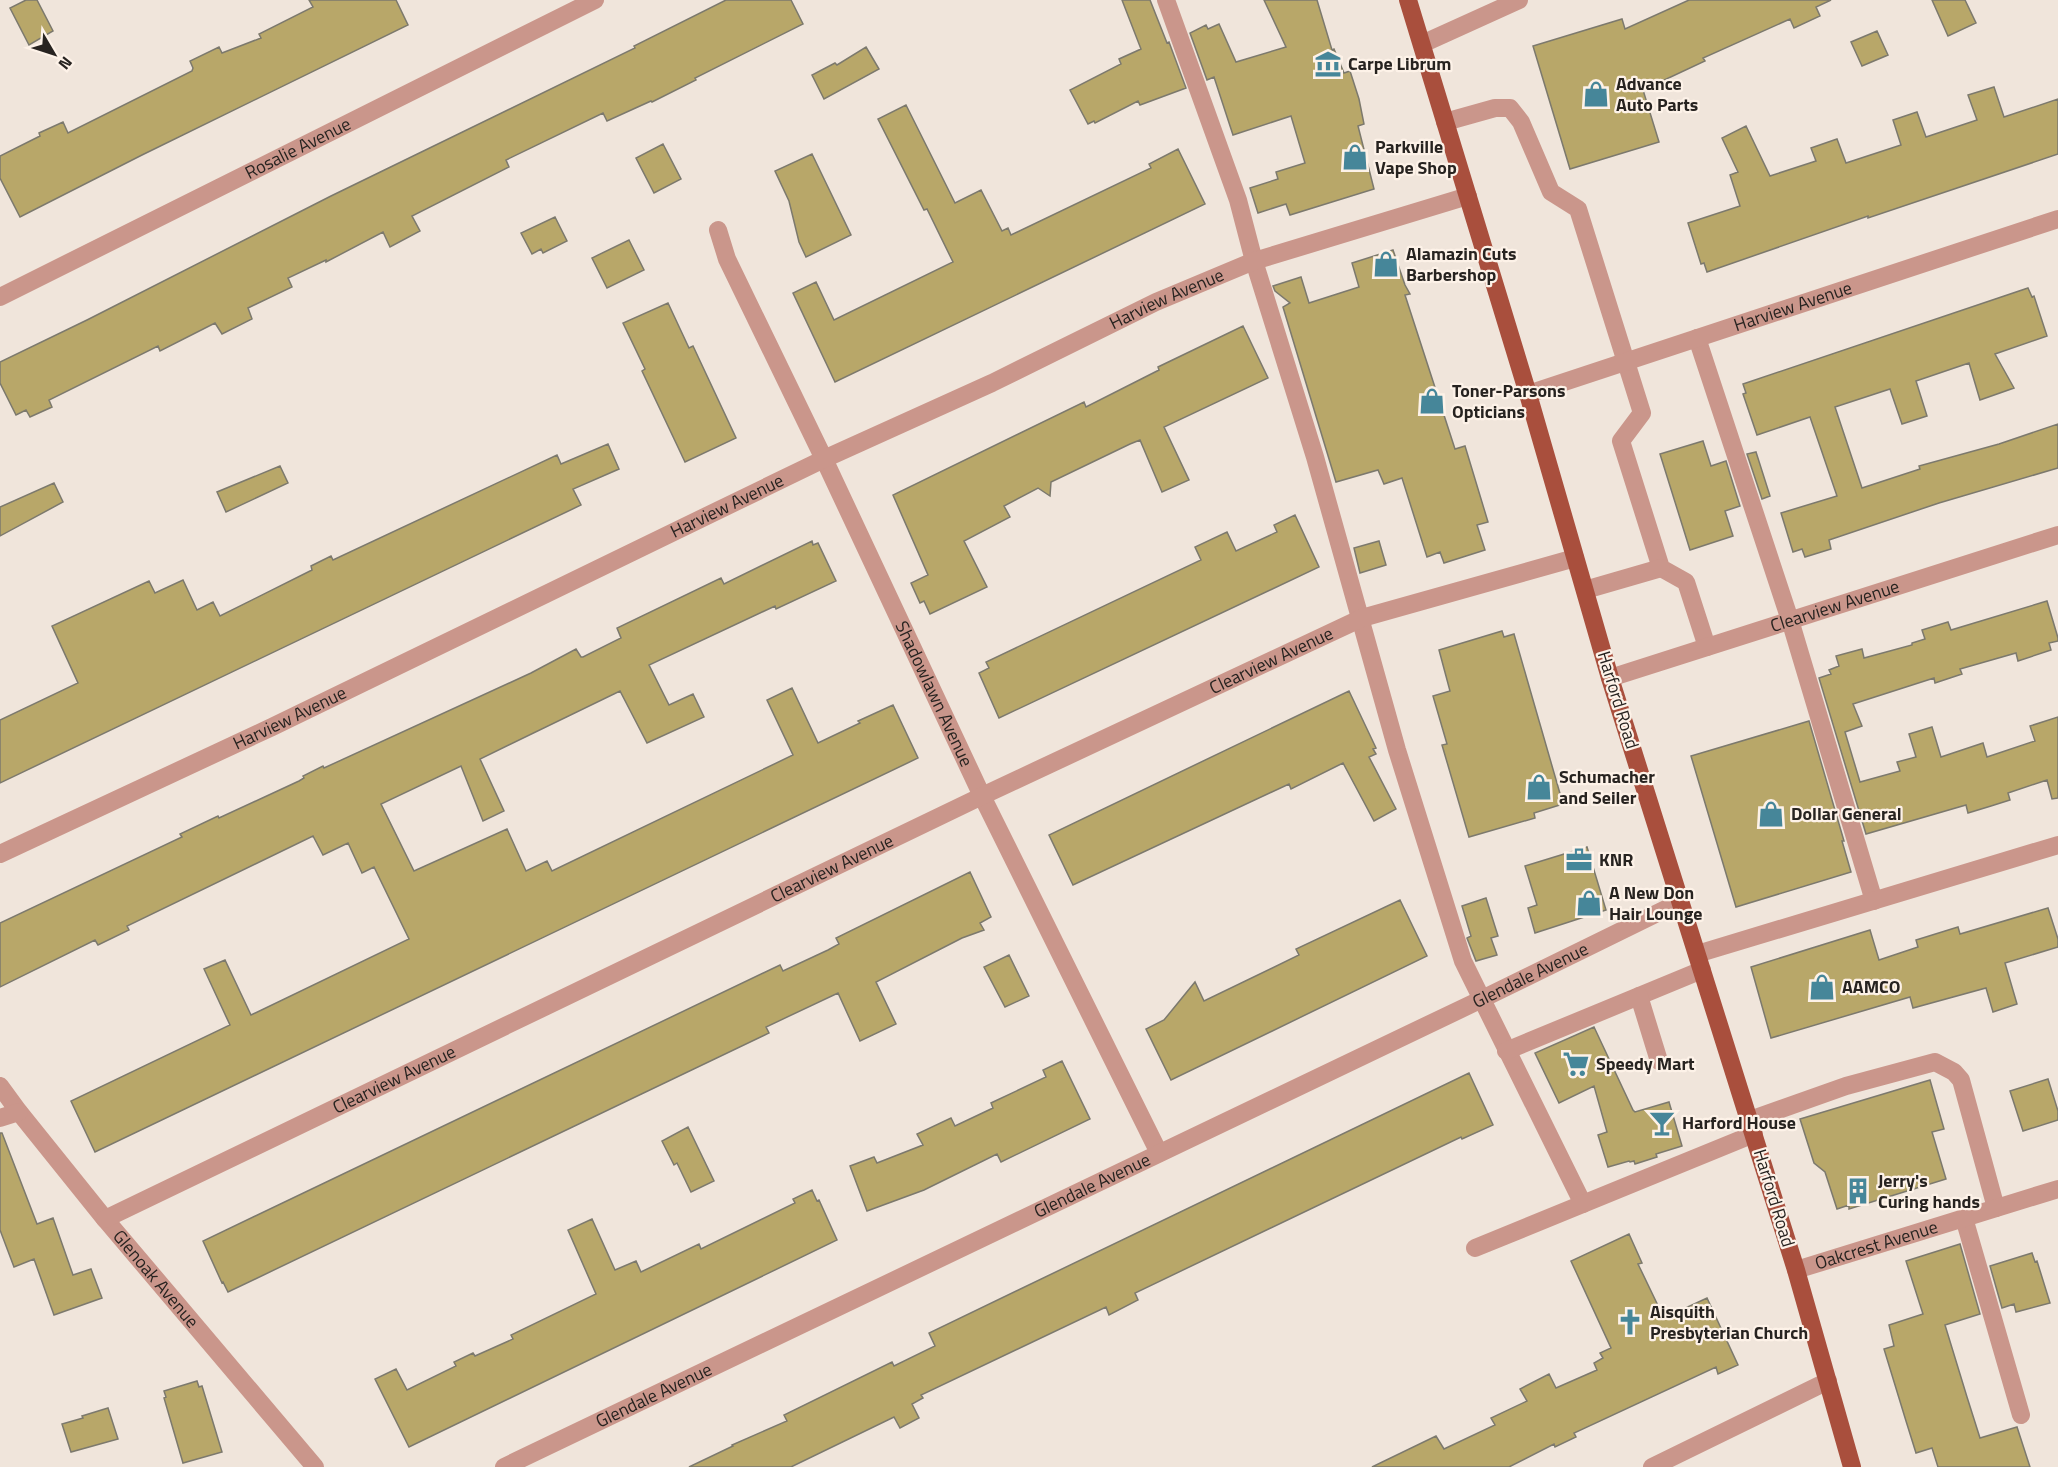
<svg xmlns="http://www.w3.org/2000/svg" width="2058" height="1467" font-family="'Titillium Web',sans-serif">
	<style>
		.building { fill: #b8a769; stroke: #7c796d; stroke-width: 1.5 }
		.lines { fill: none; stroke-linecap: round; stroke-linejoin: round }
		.minor { stroke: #ca968b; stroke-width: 18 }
		.major { stroke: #a94f3d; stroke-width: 18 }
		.labels { text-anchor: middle; stroke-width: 4.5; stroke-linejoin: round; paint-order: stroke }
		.poi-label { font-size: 18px; font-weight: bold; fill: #272320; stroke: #fdf2e8; text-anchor: start }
		.street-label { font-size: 18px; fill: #272320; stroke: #fdf2e8 }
	</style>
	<rect width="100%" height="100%" fill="#f0e5db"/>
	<!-- building -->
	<path class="building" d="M26 0H37L53 31 29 45 10 8Z
		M309 0H396L408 25 142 155 20 217 0 178V156L40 136 39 133 63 122 68 133 192 71 193 68 190 61 219 47 222 53 261 38 259 34 313 7Z
		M726 0H791L803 24 695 78 696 80 652 102 651 101 607 121 603 113 506 160 509 167 412 216 420 231 390 247 383 232 326 262V260L288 278 292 287 248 308 252 319 222 334 215 323 160 351 158 346 49 400 52 407 30 417 26 410 16 415 0 383V362L87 320 331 196 635 48 634 46Z
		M1122 0H1150L1167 43 1169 42 1186 88 1140 105 1138 101 1095 123 1094 121 1088 124 1070 90 1121 64 1119 59 1141 49Z
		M1264 0H1317L1332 50 1334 49 1344 73 1350 71 1359 99 1364 124 1358 126 1374 189 1290 215 1286 204 1258 213 1250 188 1278 179 1276 172 1305 163 1291 116 1233 135 1214 77 1207 80 1190 33 1206 25 1208 29 1219 24 1236 62 1286 47Z
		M1689 0H1831L1816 7 1820 16 1794 28 1790 19 1703 58 1705 61 1643 90 1659 142 1570 169 1533 46 1622 19 1625 29Z
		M1932 0H1965L1976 23 1948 36Z
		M1877 31 1888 55 1862 66 1851 42Z
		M866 47 879 69 824 99 812 75 835 63 837 65Z
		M1994 87 2004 117 2058 99V154L1868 218V216L1707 272 1704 263 1701 264 1688 223 1740 206 1730 175 1738 172 1722 138 1746 126 1770 176 1816 161 1811 148 1837 139 1846 163 1901 145 1893 120 1917 112 1926 137 1977 120 1968 95Z
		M906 105 955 203 981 190 1002 231 1008 228 1011 235 1151 168 1149 164 1178 149 1205 204 835 382 793 293 816 282 834 320 953 262 927 209 924 210 878 119Z
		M663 144 681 179 654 193 636 158Z
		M812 154 851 235 806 257 799 242 789 201 775 171Z
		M555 217 567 241 543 253 541 249 532 254 521 233Z
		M629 240 644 270 607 288 592 258Z
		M1393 250 1405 285 1410 294 1405 295 1455 449 1465 446 1488 522 1477 525 1485 550 1444 563 1440 552 1427 557 1402 478 1384 484 1378 470 1336 482 1283 307 1290 303 1275 291 1273 286 1301 277 1309 303 1359 287 1352 263Z
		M2028 288 2032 297 2034 296 2047 336 1995 354 2014 388 1980 400 1969 363 1916 381 1927 416 1902 424 1890 389 1835 407 1862 488 1920 469 1919 466 1999 444 2058 424V468L1939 503 1829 540 1831 549 1805 557 1802 549 1793 552 1781 513 1837 496 1810 417 1757 435 1743 394 1746 393 1743 384Z
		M668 303 689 348 693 346 736 438 685 462 642 371 645 369 623 323Z
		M1243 326 1268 378 1164 427 1189 480 1162 492 1140 440 1130 444 1051 482 1050 496 1038 488 1004 506 1010 517 964 541 987 587 930 614 924 601 920 603 911 583 928 575 893 495 1084 402 1086 407 1159 370 1158 367Z
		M1703 441 1711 466 1726 461 1740 506 1725 511 1733 536 1690 550 1660 454Z
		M608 444 619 469 573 489 581 505 0 783V720L78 683 52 626 149 581 155 593 183 580 197 610 213 602 220 616 312 570 311 566 331 556 333 560 557 455 561 464Z
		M1756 452 1770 496 1762 499 1747 454Z
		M280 466 288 483 226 512 217 492Z
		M54 483 63 502 0 536V507Z
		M1295 515 1319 567 999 718 979 673 989 668 986 662 1201 560 1195 547 1227 532 1236 551 1277 532 1274 525Z
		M812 541 813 545 818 543 836 581 776 609 775 606 649 665 669 705 693 694 704 717 647 743 620 691 480 759 504 811 483 821 461 766 381 804 414 871 507 829 526 871 547 861 552 871 793 755 767 700 792 688 818 743 860 723 858 721 893 705 918 758 95 1152 71 1101 230 1025 204 969 225 960 251 1015 409 939 374 867 362 873 348 843 323 855 313 836 127 926 129 930 98 945 95 940 0 987V923L182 837 180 834 218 816 219 818 299 781 304 778 303 776 323 766 324 768 531 673 576 649 581 657H583L621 638 617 628 721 578 724 584Z
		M1379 541 1386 565 1360 573 1354 548Z
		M2047 601 2058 638V641L2049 643 2051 650 2018 661 2016 653 1960 669 1962 674 1935 683 1934 678 1853 704 1862 726 1845 732 1860 782 1900 771 1897 762 1916 757 1909 734 1932 727 1941 757 1983 743 1987 757 2035 741 2030 726 2058 717V798L2052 799 2047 780 2008 793 2010 800 1991 806 1968 813 1966 805 1866 834 1819 678 1831 674 1829 670 1839 666 1836 656 1862 649 1864 658 1912 645V643L1925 639 1922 630 1948 622 1951 630Z
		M1502 631 1504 637 1514 634 1563 804 1534 813 1535 818 1469 837 1442 745 1447 744 1433 696 1450 691 1439 650Z
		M1349 691 1376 748 1373 749 1376 754 1369 757 1396 809 1374 821 1343 763 1291 789 1289 784 1073 885 1049 835Z
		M1809 721 1844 841H1842L1851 872 1736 907 1691 756Z
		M1587 847 1606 910 1535 933 1528 908 1537 905 1525 866Z
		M970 872 991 917 980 923 984 930 962 938 876 982 896 1024 860 1041 838 993 766 1027 769 1033 228 1292 223 1282 222 1283 203 1241 780 965 783 971 828 950 839 944 836 938Z
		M1486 898 1498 936 1491 938 1497 955 1476 961 1467 938 1471 936 1462 906Z
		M1400 900 1427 956 1171 1080 1146 1029 1164 1020 1195 982 1204 1001 1299 955 1296 949Z
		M2048 908 2058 939V947L2005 963 2017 1004 1993 1012 1986 988 1913 1008 1910 997 1771 1038 1751 967 1870 930 1879 960 1918 947 1916 940 1958 927 1960 934Z
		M1009 955 1029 996 1005 1007 984 967Z
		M1594 1027 1633 1110 1635 1112 1669 1102 1682 1146 1656 1154 1657 1157 1635 1164 1634 1161 1630 1162 1629 1161 1608 1167 1598 1135 1607 1132 1594 1086 1559 1103 1535 1053Z
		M1062 1061 1090 1119 1001 1162 997 1154 924 1190 867 1211 850 1166 874 1157 877 1163 923 1145 917 1134 951 1118 955 1126 993 1108 991 1103 1046 1077 1043 1070Z
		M1469 1073 1493 1125 1462 1139 1461 1137 1135 1293 1138 1300 1109 1315 1106 1307 921 1395 923 1398 912 1404 919 1418 900 1428 894 1417 791 1467H689L733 1446 732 1445 787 1421 784 1415 892 1362 894 1366 935 1346 929 1333Z
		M2048 1079 2058 1111V1120L2023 1131 2010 1091Z
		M1930 1080 1944 1129 1932 1132 1946 1179 1849 1209V1205L1837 1209 1825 1172 1814 1163 1800 1119Z
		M688 1127 714 1181 691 1192 677 1163 674 1165 662 1141Z
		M0 1133H2L37 1224 53 1218 73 1275 91 1269 102 1298 54 1315 34 1259 14 1267 0 1230Z
		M812 1190 817 1201 819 1200 837 1240 409 1447 375 1379 396 1369 407 1390 456 1366 454 1362 473 1353 475 1356 513 1339 511 1335 596 1294 568 1230 592 1219 615 1270 636 1261 641 1272 699 1244 701 1249 795 1203 793 1199Z
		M1629 1234 1642 1263 1638 1264 1664 1318 1707 1298 1738 1365 1718 1374 1716 1367 1574 1433 1576 1437 1555 1447 1554 1444 1509 1467H1372L1436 1436 1444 1449 1495 1425 1491 1418 1527 1401 1520 1389 1549 1374 1556 1388 1597 1370 1594 1363 1603 1358 1600 1353 1611 1348 1571 1261Z
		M1960 1244 1980 1314 1945 1325 1967 1397 1980 1438 2017 1427 2030 1467H1938L1932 1448 1916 1453 1906 1421 1884 1349 1894 1346 1889 1325 1923 1314 1906 1261Z
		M2032 1253 2035 1262 2037 1261 2050 1303 2016 1312 2014 1304 2002 1308 1990 1266Z
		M197 1381 199 1387 202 1386 222 1452 183 1463 164 1398 166 1397 164 1391Z
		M108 1408 118 1439 71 1452 62 1424 83 1418 82 1416Z"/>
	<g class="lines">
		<!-- minor -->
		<g class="minor">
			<path d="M1166 0 1238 200 1254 261 1315 457 1397 750 1463 961 1583 1204"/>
			<path d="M1422 44 1519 0"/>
			<path d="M1445 122 1495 108H1510L1521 122 1551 192 1578 209 1642 413 1621 441 1661 568 1686 582 1707 647"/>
			<path id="s1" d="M718 230 727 259 824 459 982 796 1159 1153"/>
			<path id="s2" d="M0 297 595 0"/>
			<path d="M1697 338 1790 620 1874 901"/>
			<path id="s3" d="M1528 394 2058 219"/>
			<path d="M1585 590 1661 568"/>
			<path id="s4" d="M1610 678 2058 535"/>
			<path id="s5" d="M0 854 272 727 824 459 992 383 1156 302 1254 261 1468 196"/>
			<path d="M1697 954 2058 845"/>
			<path d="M1639 996 1702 970"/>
			<path d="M1506 1051 1639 996 1659 1061"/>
			<path id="s6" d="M0 1086 19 1112 105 1219 315 1467"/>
			<path d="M0 1118 19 1112"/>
			<path d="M1750 1120 1846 1086 1935 1062 1954 1072 1961 1080 1996 1208"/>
			<path d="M1964 1218 2021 1415"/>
			<path id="s7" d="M105 1219 982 796 1362 618 1575 558"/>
			<path d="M1475 1248 1754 1134"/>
			<path id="s8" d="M1796 1270 2058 1189"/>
			<path id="s9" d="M504 1467 1482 999 1680 902"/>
			<path d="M1652 1467 1828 1381"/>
		</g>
		<!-- major -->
		<path class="major" d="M1408 0 1528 394 1610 678 1796 1270 1852 1467"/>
	</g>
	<!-- icons -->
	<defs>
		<g id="museum-bare" transform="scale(2.07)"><path d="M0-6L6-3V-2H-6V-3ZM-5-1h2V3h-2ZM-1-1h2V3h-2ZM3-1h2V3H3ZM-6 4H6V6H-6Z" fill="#468699" stroke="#fdf2e8" stroke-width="2.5" paint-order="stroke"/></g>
		<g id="shop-bare" transform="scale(2.07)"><path d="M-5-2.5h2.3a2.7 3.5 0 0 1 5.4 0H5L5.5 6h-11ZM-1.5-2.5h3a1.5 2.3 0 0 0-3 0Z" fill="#468699" stroke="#fdf2e8" stroke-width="2.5" paint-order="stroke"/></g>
		<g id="office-bare" transform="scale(2.07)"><path d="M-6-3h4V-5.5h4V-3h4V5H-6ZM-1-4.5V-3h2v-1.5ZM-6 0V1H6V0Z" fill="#468699" stroke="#fdf2e8" stroke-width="2.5" paint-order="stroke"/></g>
		<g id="supermarket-bare" transform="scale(2.07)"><path d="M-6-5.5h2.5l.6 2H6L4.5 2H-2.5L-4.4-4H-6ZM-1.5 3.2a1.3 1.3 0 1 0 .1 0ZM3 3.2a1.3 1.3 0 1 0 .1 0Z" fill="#468699" stroke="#fdf2e8" stroke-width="2.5" paint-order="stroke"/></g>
		<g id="bar-bare" transform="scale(2.07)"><path d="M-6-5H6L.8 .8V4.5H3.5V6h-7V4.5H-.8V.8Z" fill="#468699" stroke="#fdf2e8" stroke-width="2.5" paint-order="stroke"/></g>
		<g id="building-bare" transform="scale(2.07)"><path d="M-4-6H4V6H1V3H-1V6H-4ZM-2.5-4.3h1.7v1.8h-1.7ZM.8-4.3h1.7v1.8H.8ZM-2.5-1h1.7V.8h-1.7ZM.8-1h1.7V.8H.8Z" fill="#468699" stroke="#fdf2e8" stroke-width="2.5" paint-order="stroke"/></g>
		<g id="church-bare" transform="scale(2.07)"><path d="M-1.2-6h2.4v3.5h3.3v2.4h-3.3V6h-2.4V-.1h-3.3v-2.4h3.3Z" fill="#468699" stroke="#fdf2e8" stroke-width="2.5" paint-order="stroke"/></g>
	</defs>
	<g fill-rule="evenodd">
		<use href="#museum-bare" x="1328" y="64"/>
		<use href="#shop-bare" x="1596" y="94"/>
		<use href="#shop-bare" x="1355" y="157"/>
		<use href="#shop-bare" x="1386" y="264"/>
		<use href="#shop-bare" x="1432" y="401"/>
		<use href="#shop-bare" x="1539" y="787"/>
		<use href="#shop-bare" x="1771" y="814"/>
		<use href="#office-bare" x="1579" y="860"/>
		<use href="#shop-bare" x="1589" y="903"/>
		<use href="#shop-bare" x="1822" y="987"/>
		<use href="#supermarket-bare" x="1576" y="1064"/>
		<use href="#bar-bare" x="1662" y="1123"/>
		<use href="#building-bare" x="1858" y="1191"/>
		<use href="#church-bare" x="1630" y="1322"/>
	</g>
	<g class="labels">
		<!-- poi labels -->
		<g class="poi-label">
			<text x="1348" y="70">Carpe Librum</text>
			<text x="1616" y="90">Advance<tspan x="1616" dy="21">Auto Parts</tspan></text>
			<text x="1375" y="153">Parkville<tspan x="1375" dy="21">Vape Shop</tspan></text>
			<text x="1406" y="260">Alamazin Cuts<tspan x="1406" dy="21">Barbershop</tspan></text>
			<text x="1452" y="397">Toner-Parsons<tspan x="1452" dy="21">Opticians</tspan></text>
			<text x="1559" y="783">Schumacher<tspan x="1559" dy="21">and Seiler</tspan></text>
			<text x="1791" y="820">Dollar General</text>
			<text x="1599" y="866">KNR</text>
			<text x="1609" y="899">A New Don<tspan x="1609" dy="21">Hair Lounge</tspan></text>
			<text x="1842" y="993">AAMCO</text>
			<text x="1596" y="1070">Speedy Mart</text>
			<text x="1682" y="1129">Harford House</text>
			<text x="1878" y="1187">Jerry's<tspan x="1878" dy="21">Curing hands</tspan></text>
			<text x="1650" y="1318">Aisquith<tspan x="1650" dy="21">Presbyterian Church</tspan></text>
		</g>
		<!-- street labels -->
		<g class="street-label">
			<text dy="6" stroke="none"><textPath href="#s2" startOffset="333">Rosalie Avenue</textPath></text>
			<text dy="6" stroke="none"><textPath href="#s5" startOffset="1292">Harview Avenue</textPath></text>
			<text dy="6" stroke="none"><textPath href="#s3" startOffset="279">Harview Avenue</textPath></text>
			<text dy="6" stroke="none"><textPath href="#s5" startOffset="806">Harview Avenue</textPath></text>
			<text dy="6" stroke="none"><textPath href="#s4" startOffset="236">Clearview Avenue</textPath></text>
			<text dy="6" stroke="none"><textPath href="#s7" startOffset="1293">Clearview Avenue</textPath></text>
			<text dy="6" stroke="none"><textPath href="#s1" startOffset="512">Shadowlawn Avenue</textPath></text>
			<text transform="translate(1618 700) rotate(73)" y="6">Harford Road</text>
			<text dy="6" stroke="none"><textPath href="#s5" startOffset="320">Harview Avenue</textPath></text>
			<text dy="6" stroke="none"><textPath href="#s7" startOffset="807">Clearview Avenue</textPath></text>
			<text dy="6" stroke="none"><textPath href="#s9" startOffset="1138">Glendale Avenue</textPath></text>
			<text dy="6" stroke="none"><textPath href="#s7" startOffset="321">Clearview Avenue</textPath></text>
			<text dy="6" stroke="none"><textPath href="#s9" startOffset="652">Glendale Avenue</textPath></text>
			<text transform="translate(1774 1198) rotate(73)" y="6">Harford Road</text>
			<text dy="6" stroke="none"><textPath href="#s8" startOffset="84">Oakcrest Avenue</textPath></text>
			<text dy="6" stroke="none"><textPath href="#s6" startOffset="248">Glenoak Avenue</textPath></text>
			<text dy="6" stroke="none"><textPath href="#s9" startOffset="166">Glendale Avenue</textPath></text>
		</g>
	</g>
	<!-- north arrow -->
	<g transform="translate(54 54) rotate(129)" stroke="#fdf2e8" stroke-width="4.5" paint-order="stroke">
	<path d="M0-4.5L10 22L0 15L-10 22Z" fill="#272320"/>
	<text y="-9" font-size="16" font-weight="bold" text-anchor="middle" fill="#272320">N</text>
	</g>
</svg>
